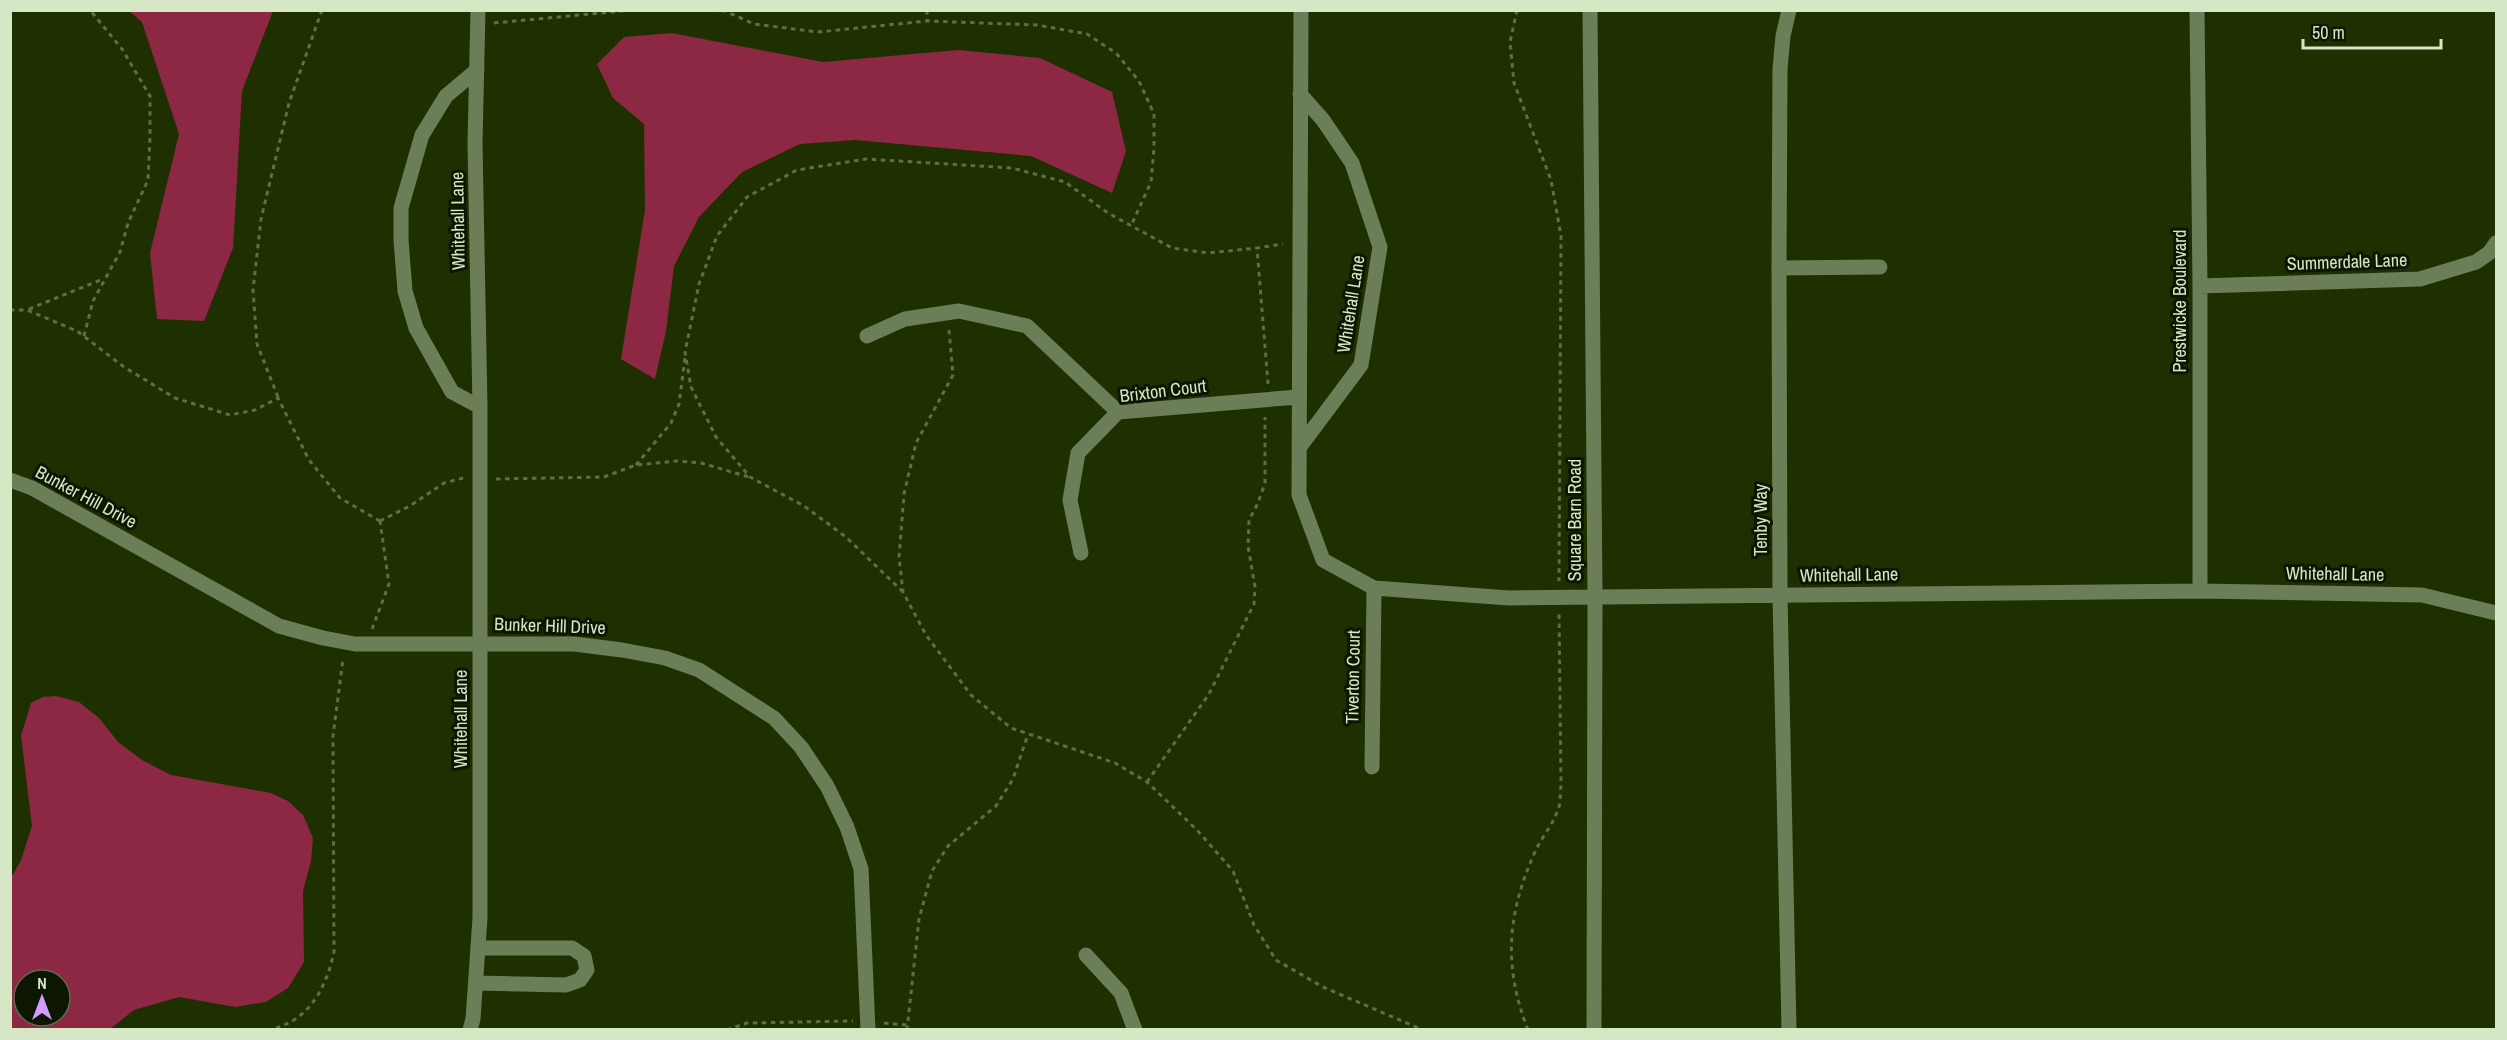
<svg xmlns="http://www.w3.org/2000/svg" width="2507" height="1040" font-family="'Archivo Narrow',sans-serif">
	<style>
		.water { fill: #8c2843; fill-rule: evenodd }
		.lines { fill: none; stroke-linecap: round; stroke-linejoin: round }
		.path { stroke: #5d6f44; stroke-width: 3; stroke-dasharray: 4.5 4.5; stroke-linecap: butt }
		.minor { stroke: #6c7e57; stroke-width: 15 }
		.labels { text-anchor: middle; stroke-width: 6; stroke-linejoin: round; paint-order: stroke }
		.street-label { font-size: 18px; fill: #d6e7c5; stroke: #0c1600 }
	</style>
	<rect width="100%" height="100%" fill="#1e3000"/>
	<!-- water -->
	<path class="water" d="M129 11H273L242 91 233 248 204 321 157 319 150 253 179 134 142 22Z
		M672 33 823 62 958 50 1040 58 1112 92 1126 151 1112 193 1031 156 855 140 800 144 742 172 699 217 674 266 666 331 655 379 621 359 645 210 644 124 613 98 597 64 624 37Z
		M56 696 79 702 99 718 118 742 142 760 171 775 271 793 288 801 303 815 313 838 311 861 303 891 304 962 288 988 266 1002 235 1007 179 997 134 1010 110 1029H11V878L21 860 32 826 21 736 31 703 43 697ZM24 980H60V1016H24Z"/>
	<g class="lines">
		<!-- path -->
		<path class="path" d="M704 10 725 11 754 24 818 32 927 21 1037 25 1087 34 1116 53 1139 81 1154 114V148L1151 182 1131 226
			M927 10V21
			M1517 10 1510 42 1514 83 1551 180 1561 236 1559 581
			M494 23 633 10
			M29 309 103 279
			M10 310H27L77 331 124 367 175 398 230 415 255 410 278 398 309 460 340 498 380 521
			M949 330 953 375 916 443 904 494 899 557 903 592 926 635 971 695 1011 728 1115 763 1147 782 1197 830 1233 871 1254 925 1276 960 1323 987 1423 1030
			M84 336 93 301 120 252 128 223 148 180 150 137V96L122 49 90 10
			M1268 384 1257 248 1283 244
			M278 397 257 344 253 290 261 219 289 103 322 10
			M636 465 671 423 679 404 685 358
			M496 479 604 477 636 465 677 461 701 463 749 477
			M380 521 410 506 444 483 463 478
			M903 592 846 537 804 506 750 477 716 437 691 387 685 352 699 284 717 236 747 197 797 170 866 159 1012 168 1065 182 1108 213 1172 248 1208 253 1257 248
			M372 629 389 584 380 521
			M10 684V704
			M1147 782 1209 694 1254 604 1255 587 1248 546 1249 520 1258 503 1265 483V417
			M884 1023 907 1025
			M267 1030C308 1023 326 989 334 952L333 736 343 659
			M727 1030 747 1023 853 1021
			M907 1030 919 919 932 871 948 846 996 806 1013 779 1028 734
			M1528 1030C1503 966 1507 914 1535 852 1541 838 1552 826 1557 812 1561 805 1560 794 1561 785L1559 612"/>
		<!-- minor -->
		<path class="minor" d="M478 10 475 143 480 407
			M1301 10 1299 495 1323 560 1374 588 1509 598 2200 591 2422 595 2496 613
			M1590 10 1595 596 1594 1030
			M2197 10 2200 286V591
			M1779 268 1880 267
			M2200 286 2420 279 2476 262 2489 253 2496 243
			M867 336 905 319 959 311 1027 326 1118 412
			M1299 448 1361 365 1380 247 1352 163 1323 120 1300 94
			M10 480 32 488 279 626 323 638 355 644H574L622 650 665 658 699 670 774 718 801 747 827 786 847 827 861 869 868 1030
			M1081 553 1070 500 1078 453 1118 412 1298 397
			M1372 767 1374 588
			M1086 955 1121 993 1135 1030
			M476 983 566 985 580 980 587 970 584 956 572 948H478
			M470 1030 473 1019 480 918V407L452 392 416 328 405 291 401 240V208L422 135 446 96 477 70
			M1789 1030 1780 595 1779 268 1780 69 1783 36 1789 10"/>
	</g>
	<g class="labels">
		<!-- street labels -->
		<g class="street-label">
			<text transform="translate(458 221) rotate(-91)" y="6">Whitehall Lane</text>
			<text transform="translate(2347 262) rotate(-2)" y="6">Summerdale Lane</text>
			<text transform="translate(2180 301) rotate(-90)" y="6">Prestwicke Boulevard</text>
			<text transform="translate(1351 304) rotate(-81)" y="6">Whitehall Lane</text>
			<text transform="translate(1163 391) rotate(-7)" y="6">Brixton Court</text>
			<text transform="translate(86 497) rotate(28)" y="6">Bunker Hill Drive</text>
			<text transform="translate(1575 520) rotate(-90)" y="6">Square Barn Road</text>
			<text transform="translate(1761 520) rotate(-90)" y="6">Tenby Way</text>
			<text transform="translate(2335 574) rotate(1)" y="6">Whitehall Lane</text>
			<text transform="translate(1849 575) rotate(-1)" y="6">Whitehall Lane</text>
			<text transform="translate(550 626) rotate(2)" y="6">Bunker Hill Drive</text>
			<text transform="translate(1353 677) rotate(-89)" y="6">Tiverton Court</text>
			<text transform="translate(461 719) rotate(-90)" y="6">Whitehall Lane</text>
		</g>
	</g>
	<!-- border -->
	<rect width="2507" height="1040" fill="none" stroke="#d6e7c5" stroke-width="24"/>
	<!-- north arrow -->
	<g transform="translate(42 998)"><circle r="28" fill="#0c1600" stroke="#5d6a4f" stroke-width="1.5"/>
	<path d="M0-4.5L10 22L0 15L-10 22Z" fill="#d29dfd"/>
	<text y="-9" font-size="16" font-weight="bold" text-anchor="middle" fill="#d6e7c5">N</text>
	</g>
	<!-- scale -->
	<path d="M2303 39v9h138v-9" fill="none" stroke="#d6e7c5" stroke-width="3"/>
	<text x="2312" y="39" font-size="18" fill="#d6e7c5" stroke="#0c1600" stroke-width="4.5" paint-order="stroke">50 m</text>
</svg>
